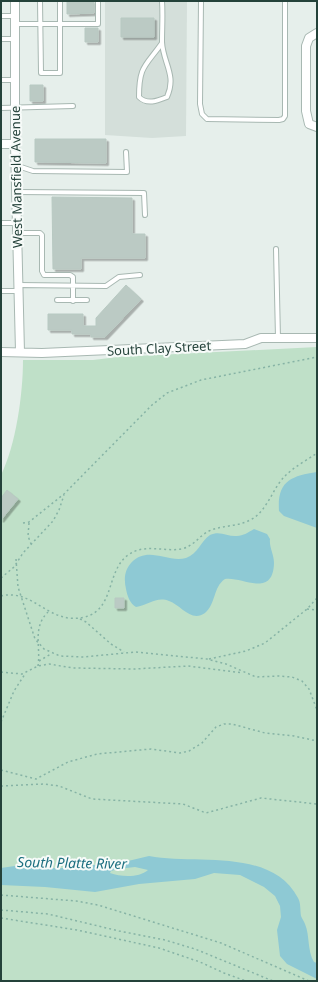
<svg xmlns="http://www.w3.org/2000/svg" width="318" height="982" font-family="'Noto Sans',sans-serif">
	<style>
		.built { fill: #d4dfda }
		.green { fill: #bfe0c8 }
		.water { fill: #8ec9d4; fill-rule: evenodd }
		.building { fill: #bbcac4; stroke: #b8c9c2; filter: url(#shadow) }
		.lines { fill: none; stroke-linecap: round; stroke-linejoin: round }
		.lane-casing { stroke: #a8b8b2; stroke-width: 6 }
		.street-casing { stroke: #a8b8b2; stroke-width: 10 }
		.path { stroke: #86b3a5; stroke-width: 1.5; stroke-dasharray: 2 3; stroke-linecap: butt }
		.lane { stroke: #fff; stroke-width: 4 }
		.street { stroke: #fff; stroke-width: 8 }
		.labels { text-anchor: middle; stroke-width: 4; stroke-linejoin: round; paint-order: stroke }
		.street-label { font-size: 13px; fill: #24423a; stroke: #f7fbf9 }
		.water-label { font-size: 14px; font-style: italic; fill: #1c6f80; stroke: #f7fbf9 }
	</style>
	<defs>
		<filter id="shadow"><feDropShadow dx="2.5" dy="2.5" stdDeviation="0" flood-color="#0004"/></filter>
	</defs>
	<rect width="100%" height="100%" fill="#e6efeb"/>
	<!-- built -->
	<path class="built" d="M105 1H187L186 136 152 138 105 135Z"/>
	<!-- green -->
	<path class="green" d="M317 347V981H1V475C16 445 23 394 23 360H93L118 357Z"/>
	<!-- water -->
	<path class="water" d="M317 472V528L284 516 279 511C277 481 291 476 317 472Z
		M254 529 267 534 270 539C269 547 274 554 274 563 273 599 242 576 225 579 213 587 216 604 205 613 191 623 181 605 169 601 157 596 148 605 136 607 130 604 127 595 126 589 124 580 124 571 131 563 148 545 167 563 186 558 198 554 201 541 210 535 220 530 228 537 237 536 243 536 249 532 254 529Z
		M149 856C196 865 271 847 298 898 301 903 300 910 301 916 302 919 304 921 305 924 310 936 307 950 314 962L317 963V979L287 964 280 956 277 930 281 917 280 906 275 896 264 887 240 875 214 873 195 879 139 884 95 892 45 887 1 885V868L28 864 53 868H69L128 861ZM135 867 148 870C139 878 121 877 110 873L111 871 118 869Z"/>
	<!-- building -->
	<path class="building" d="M67 1H94V13L67 14Z
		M121 18H154V37H121Z
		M85 28H98V42H85Z
		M30 85H43V101H30Z
		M35 139H106V163L35 162Z
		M52 197 132 198V234H145V258H81V269H53Z
		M126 285 141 299 105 337H91V334H72V330H48V314H83V326H96V318Z
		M7 490 18 499 1 520V498Z
		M115 598H124V608H115Z"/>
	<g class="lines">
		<!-- lane casing -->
		<g class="lane-casing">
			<path id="lane" d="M40 1 41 73H60V1
				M201 1 200 104 202 114 207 119 279 120 283 119 285 116V1
				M1 16H15
				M15 24H98V1
				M1 39H15
				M162 43C146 66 139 65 139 97 147 105 157 101 167 97 177 75 163 63 162 42 162 28 163 15 162 1
				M1 80H15
				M1 108 73 106
				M15 165 33 171 127 172 126 152
				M16 192 144 193 145 215
				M1 223H17
				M17 233H40L42 235V271L44 275H70L73 277V301
				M276 249 278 338
				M18 285 106 286 119 277 140 275
				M1 291H18
				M57 300H87"/>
		</g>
		<!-- street casing -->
		<g class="street-casing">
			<path id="street" d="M15 1V144L20 352
				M317 33 309 38 306 46V111L309 124 317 127
				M1 144H15
				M1 352 42 353 245 344 261 338H317"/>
		</g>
		<!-- path -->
		<path class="path" d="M23 523 29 522 64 494 152 405 167 393 201 380 317 357
			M29 523 28 536 31 544
			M16 559 18 587 35 639 44 649 60 656 84 657 135 652 207 659 226 664 256 677 278 676 292 677 302 681 309 689 317 710
			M1 578 14 567 23 553 53 521 59 510 64 495
			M1 596C34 588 49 626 85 617 115 609 106 571 128 555 145 543 163 552 181 549 193 547 199 536 209 531 222 525 237 527 250 520 267 512 272 489 285 476 294 467 307 460 317 453
			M307 609 317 610
			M80 619 86 622 111 644 124 652
			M209 659 246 651 265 643 307 609 317 598
			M39 661 51 654
			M38 666C41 646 32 628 48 612
			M1 672 22 674 38 666 49 664 73 668 134 669 188 666 243 673
			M1 722 14 691 25 674
			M1 770 36 779 68 762 97 754 151 749 180 753 189 751 202 743 216 727 224 724H232L265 733 294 736 317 741
			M1 786 44 784 59 786 92 799 183 804 206 813 261 798 317 804
			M1 895 76 901 98 905 221 943 309 981
			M1 910 48 914 119 931 165 940 195 949 273 981
			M1 918 77 930 159 948 200 962 224 973 246 981"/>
		<!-- lane -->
		<use href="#lane" class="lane"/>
		<!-- street -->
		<use href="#street" class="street"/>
	</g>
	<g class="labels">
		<!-- street labels -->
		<g class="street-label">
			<text transform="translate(16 177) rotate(-91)" y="5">West Mansfield Avenue</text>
			<text transform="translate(159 348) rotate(-3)" y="5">South Clay Street</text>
		</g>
		<!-- water labels -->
		<g class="water-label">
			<text transform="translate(72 863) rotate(1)" y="5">South Platte River</text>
		</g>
	</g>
	<!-- border -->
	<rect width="318" height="982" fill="none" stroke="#24423a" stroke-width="4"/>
</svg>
